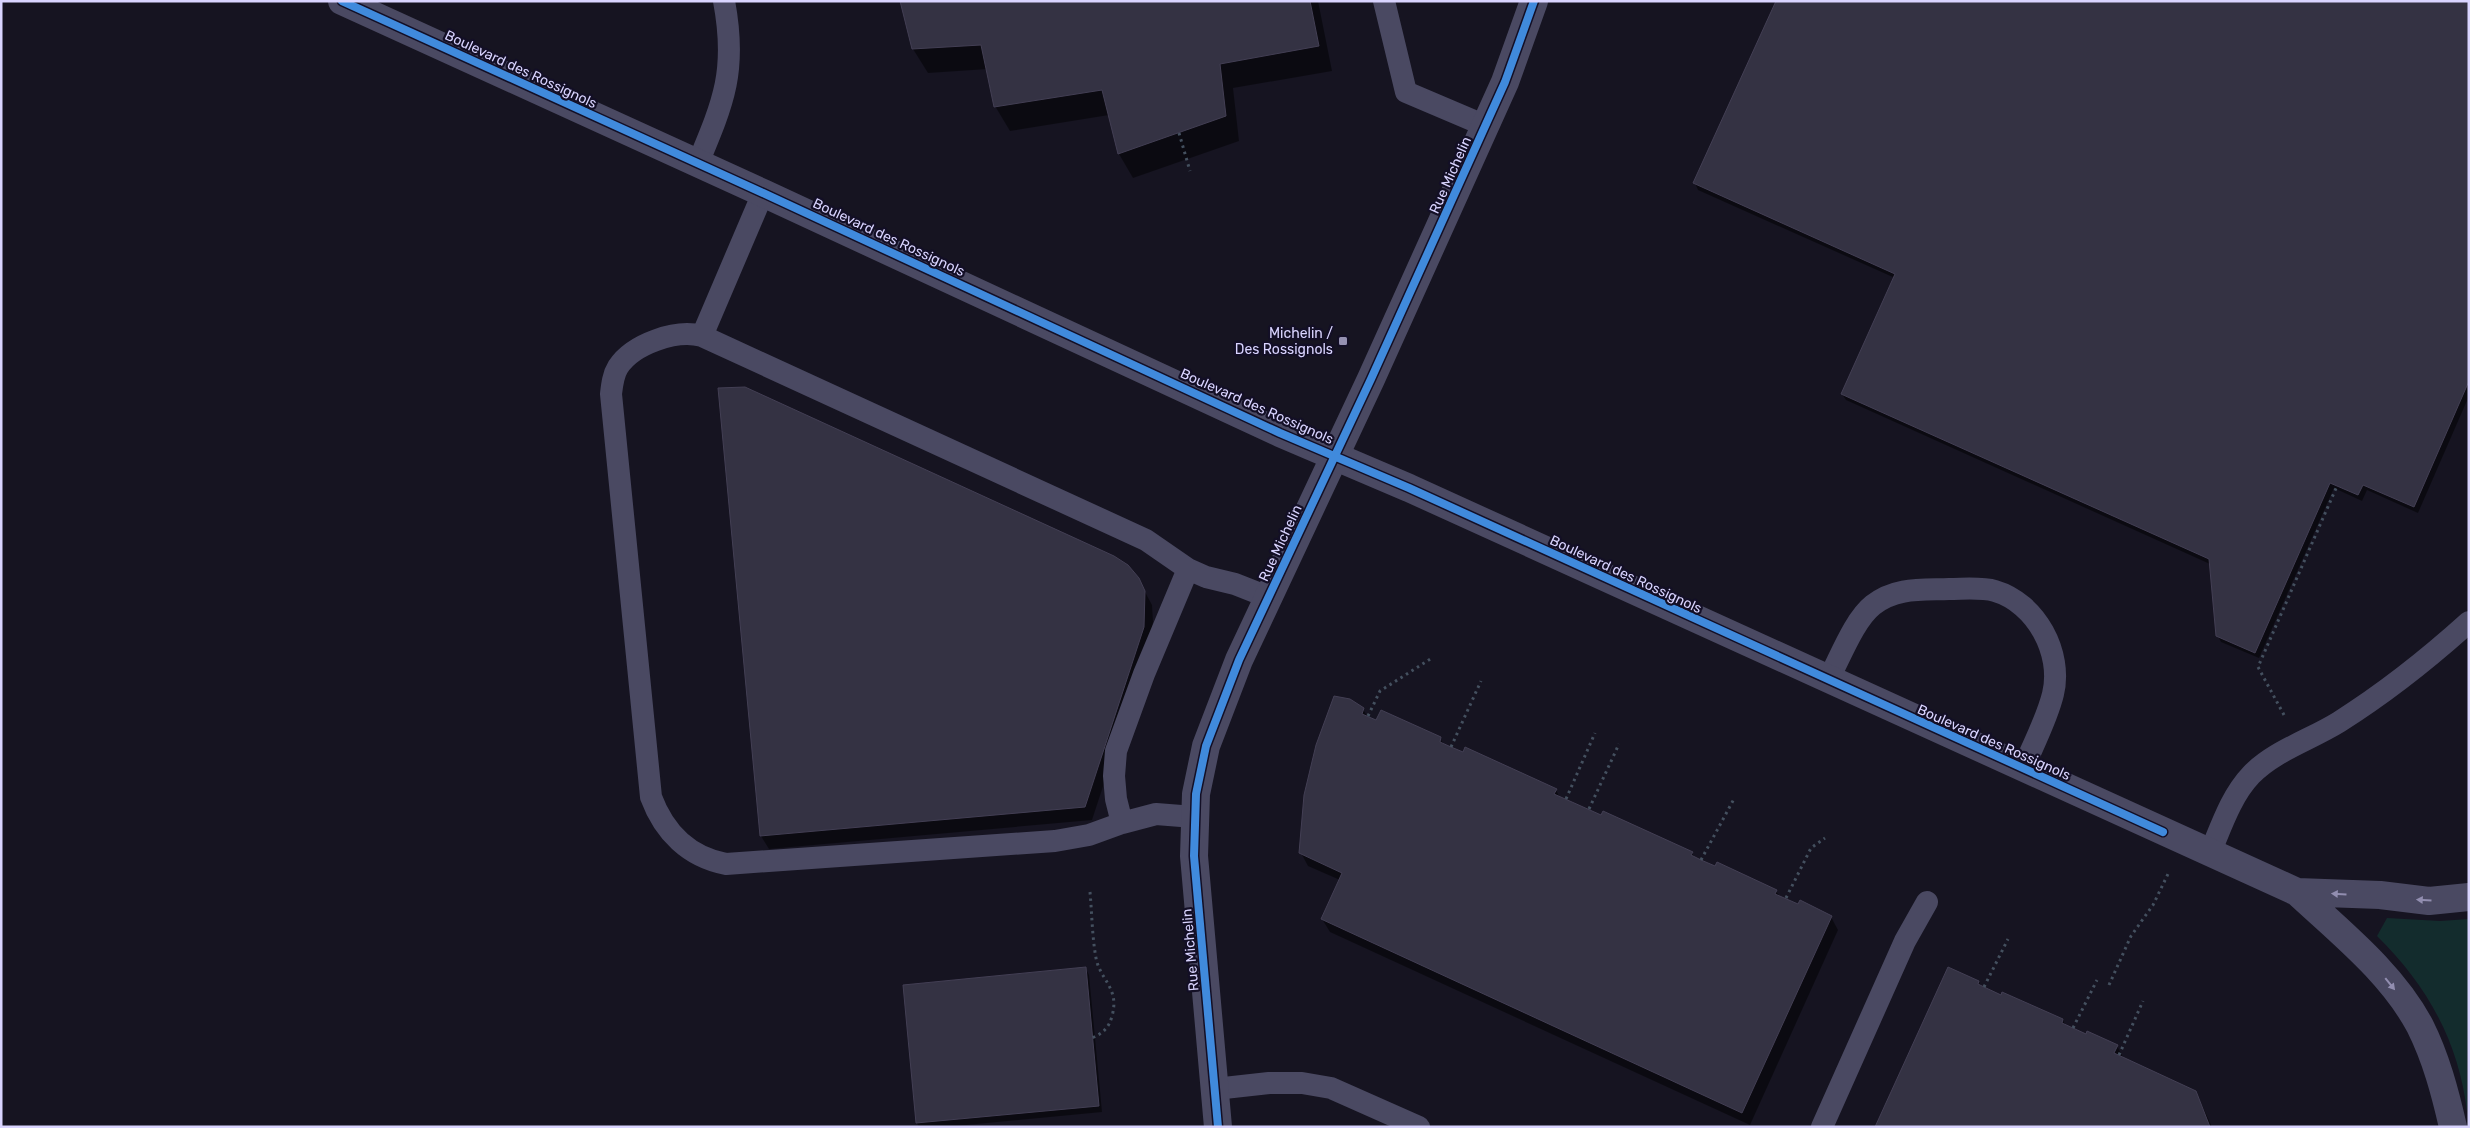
<svg xmlns="http://www.w3.org/2000/svg" width="2470" height="1128" font-family="Rubik,sans-serif">
	<style>
		.green { fill: #132c2d }
		.shadow { fill: #0007 }
		.building { fill: #343243; stroke: #433f54 }
		.lines { fill: none; stroke-linecap: round; stroke-linejoin: round }
		.path { stroke: #44505f; stroke-width: 3; stroke-dasharray: 2.5 4; stroke-linecap: butt }
		.service { stroke: #4a4962; stroke-width: 22 }
		.minor { stroke: #4a4962; stroke-width: 28 }
		.tertiary { stroke: #4a4962; stroke-width: 28 }
		.cycleway-casing { stroke: #130f26; stroke-width: 11 }
		.cycleway { stroke: #408adc; stroke-width: 8 }
		.oneway { fill: #928eb0 }
		.poi-dot { fill: #9591b1; stroke: #130f26; stroke-width: 2 }
		.labels { text-anchor: middle; stroke-width: 4.5; stroke-linejoin: round; paint-order: stroke }
		.street-label { font-size: 14px; fill: #d9d4ff; stroke: #130f26 }
		.poi-label { font-size: 14px; fill: #d9d4ff; stroke: #130f26; text-anchor: end }
	</style>
	<rect width="100%" height="100%" fill="#161421"/>
	<!-- green -->
	<path class="green" d="M2387 918 2440 921 2469 919 2467 1112C2459 1042 2427 985 2377 936Z"/>
	<!-- shadow -->
	<path class="shadow" d="M901 1H1318L1332 71 1233 88 1239 141 1133 178 1119 154 1109 115 1010 131 995 106 988 69 928 73 913 49Z
		M2469 1V396L2418 513 2367 490 2362 501 2334 488 2259 658 2221 642 2218 636 2210 564 1846 400 1842 394 1895 278 1698 190 1695 183Z
		M1138 579 1152 605 1153 622 1147 652 1092 820 769 849 761 836Z
		M1363 709 1368 718 1440 738 1444 745 1556 790 1560 798 1692 853 1695 859 1776 891 1780 897 1831 917 1838 930 1750 1125 1330 932 1322 919 1340 880 1308 866 1301 853Z
		M1086 969 1089 975 1102 1112 946 1127H919L917 1123Z
		M1979 982 1982 988 2063 1020 2066 1027 2117 1046 2124 1059 2196 1092 2212 1127H1876Z"/>
	<!-- building -->
	<path class="building" d="M900 1H1310L1319 46 1220 64 1226 116 1118 154 1102 90 994 107 981 45 912 49Z
		M1776 1H2469V381L2414 507 2363 485 2358 495 2330 483 2255 653 2216 636 2209 559 1841 394 1895 274 1693 183Z
		M745 387 1114 556 1128 565 1139 578 1145 591 1144 627 1085 807 760 836 718 388Z
		M1334 696 1350 699 1364 708 1362 714 1376 720 1381 710 1441 737 1440 742 1451 747 1463 752 1465 747 1557 789 1554 794 1601 815 1603 811 1693 852 1691 855 1701 860 1715 866 1717 862 1777 890 1775 894 1798 904 1800 900 1832 916 1742 1113 1321 919 1342 873 1299 853 1304 795 1316 745Z
		M1086 967 1099 1106 916 1123 903 985Z
		M1948 967 1979 981 1978 984 1984 987 2001 995 2002 992 2063 1019 2062 1023 2086 1034 2087 1031 2118 1045 2114 1053 2196 1091 2210 1127H1875Z"/>
	<g class="lines">
		<!-- path -->
		<path class="path" d="M1179 133 1190 171
			M2284 715 2258 667 2337 486
			M1368 716 1380 691 1432 658
			M1451 747 1481 681
			M1566 799 1595 733
			M1589 809 1619 744
			M1701 860 1735 797
			M1090 892C1092 914 1092 936 1096 958 1100 980 1120 988 1112 1016 1109 1028 1103 1033 1092 1038
			M1786 898 1811 848 1825 838
			M2109 985 2131 936 2153 905 2168 874
			M1984 987 2008 939
			M2073 1028 2097 980
			M2119 1055 2143 1001"/>
		<!-- service -->
		<path class="service" d="M1384 1 1406 92 1486 126
			M698 163C724 101 737 70 724 1
			M763 193 702 336 1146 540 1188 569 1206 577 1235 584 1268 597
			M702 336C676 329 633 344 618 367 613 375 612 385 611 394L651 797C664 832 689 857 726 864L1055 841 1089 835 1122 823
			M1188 569 1144 674 1116 751 1114 776 1116 799 1122 823 1156 814 1194 817
			M1828 680C1840 658 1854 620 1873 605 1896 587 1922 590 1949 589 1964 589 1981 587 1995 591 2036 603 2063 653 2053 694 2047 719 2033 745 2023 769
			M2210 853C2221 827 2231 796 2251 775 2274 751 2310 740 2339 722 2385 693 2428 659 2469 622
			M1215 1089 1269 1083H1302L1331 1088 1419 1127
			M1822 1127 1905 941 1927 902"/>
		<!-- minor -->
		<path class="minor" d="M1218 1127 1194 856 1196 794 1206 746 1239 660 1371 379 1505 82 1534 1"/>
		<!-- tertiary -->
		<path class="tertiary" d="M342 1 763 193 1280 433 1409 488 2297 892C2340 932 2392 973 2420 1026 2436 1058 2445 1092 2453 1127
			M2297 892 2380 895 2429 901 2469 897"/>
		<!-- cycleway casing -->
		<g class="cycleway-casing">
			<path id="cycleway" d="M342 1 763 193 1280 433 1409 488 2163 832
				M1218 1127 1194 856 1196 794 1206 746 1239 660 1371 379 1505 82 1534 1"/>
		</g>
		<!-- cycleway -->
		<use href="#cycleway" class="cycleway"/>
	</g>
	<!-- one-way arrows -->
	<defs><path id="oneway-solid" d="M-6-.8H1V-3.2L6.5 0L1 3.2V.8H-6Z" transform="scale(1.25)"/></defs>
	<g class="oneway">
		<use href="#oneway-solid" transform="translate(2339 894) rotate(-177)"/>
		<use href="#oneway-solid" transform="translate(2424 900) rotate(-177)"/>
		<use href="#oneway-solid" transform="translate(2390 984) rotate(51)"/>
	</g>
	<!-- markers -->
	<rect class="poi-dot" x="1338" y="336" width="10" height="10" rx="2.5"/>
	<g class="labels">
		<!-- street labels -->
		<g class="street-label">
			<text transform="translate(521 69) rotate(25)" y="5">Boulevard des Rossignols</text>
			<text transform="translate(1450 175) rotate(-66)" y="5">Rue Michelin</text>
			<text transform="translate(889 237) rotate(25)" y="5">Boulevard des Rossignols</text>
			<text transform="translate(1257 406) rotate(24)" y="5">Boulevard des Rossignols</text>
			<text transform="translate(1280 543) rotate(-65)" y="5">Rue Michelin</text>
			<text transform="translate(1626 574) rotate(25)" y="5">Boulevard des Rossignols</text>
			<text transform="translate(1994 742) rotate(24)" y="5">Boulevard des Rossignols</text>
			<text transform="translate(1190 950) rotate(-95)" y="5">Rue Michelin</text>
		</g>
		<!-- poi labels -->
		<g class="poi-label">
			<text x="1333" y="338">Michelin /<tspan x="1333" dy="16">Des Rossignols</tspan></text>
		</g>
	</g>
	<!-- border -->
	<rect width="2470" height="1128" fill="none" stroke="#d9d4ff" stroke-width="5"/>
</svg>
